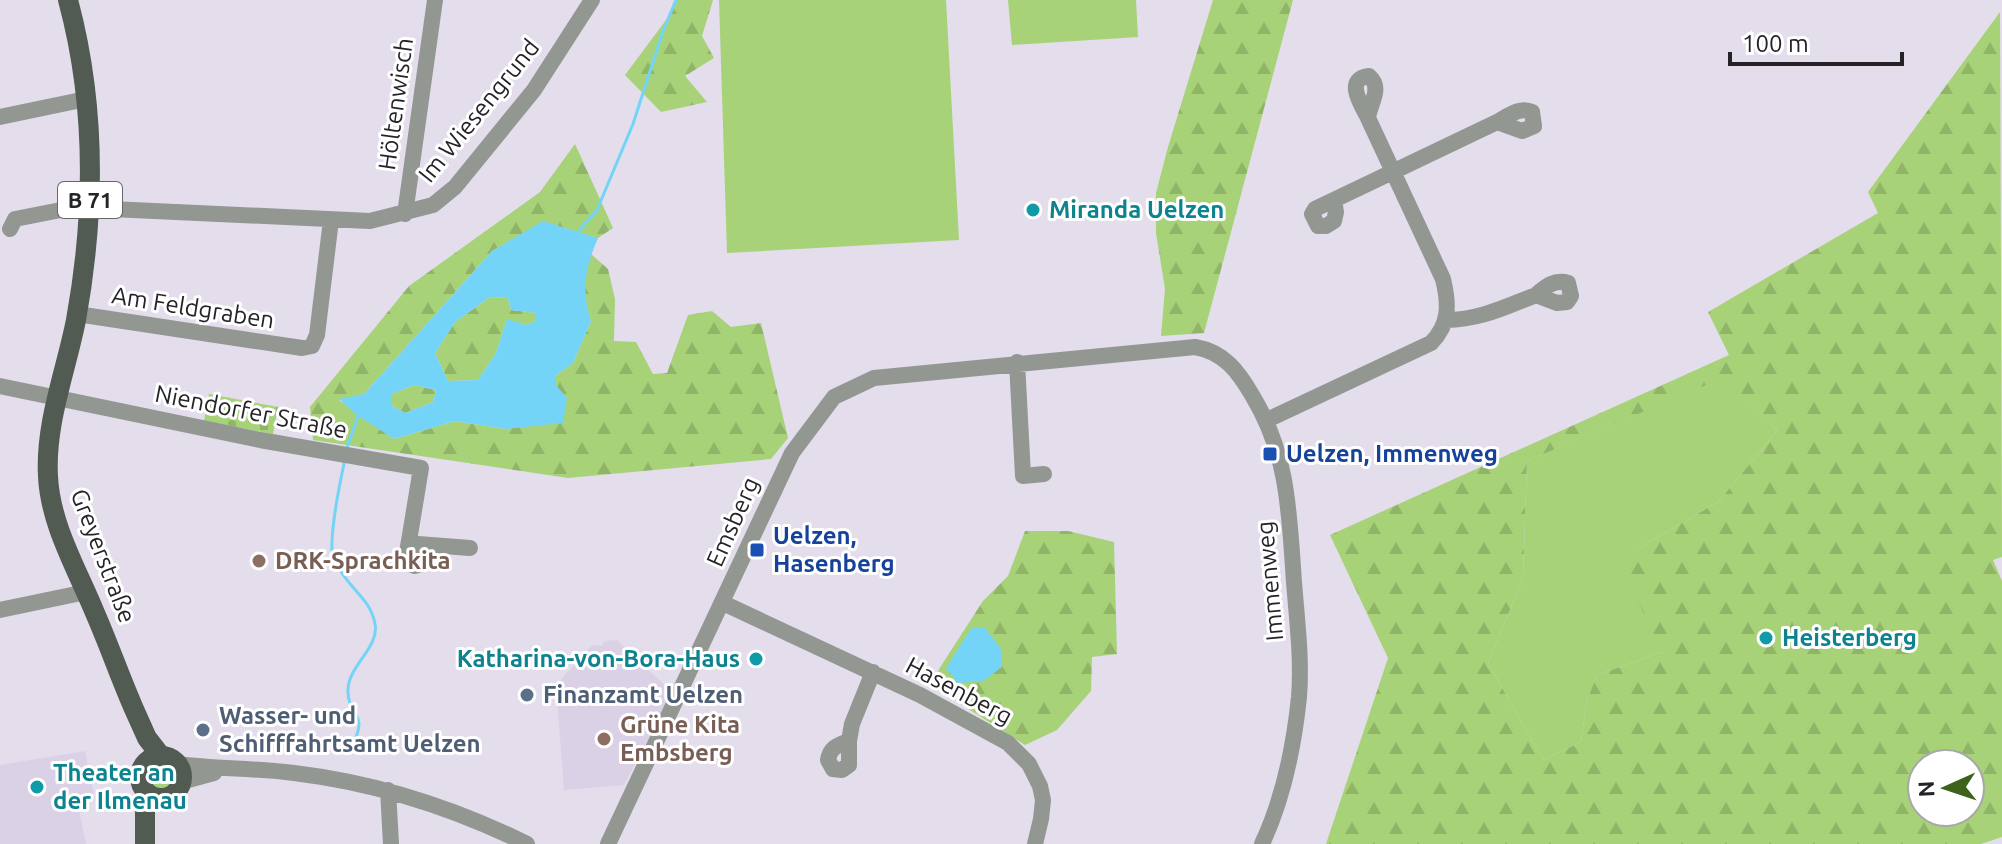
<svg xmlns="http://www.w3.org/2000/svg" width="2002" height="844" font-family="Ubuntu,sans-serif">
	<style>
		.built { fill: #dad1e6 }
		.grass { fill: #a7d278 }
		.forest { fill: url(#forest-firs); fill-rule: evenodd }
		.cemetery { fill: url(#cemetery-stones) }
		.water { fill: #74d4f7; fill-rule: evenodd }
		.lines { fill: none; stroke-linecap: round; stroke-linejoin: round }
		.stream { stroke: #74d4f7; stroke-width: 3 }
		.minor { stroke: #929792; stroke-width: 16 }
		.major { stroke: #525b52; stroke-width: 20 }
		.culture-dot { fill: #0f9aa8; stroke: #fff; stroke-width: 3 }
		.transit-dot { fill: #1a4fb4; stroke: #fff; stroke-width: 3 }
		.education-dot { fill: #8d6e63; stroke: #fff; stroke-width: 3 }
		.service-dot { fill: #5c6f8a; stroke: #fff; stroke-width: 3 }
		.labels { text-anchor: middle; stroke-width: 6; stroke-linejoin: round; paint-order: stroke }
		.shield { fill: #fff; stroke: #666568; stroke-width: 2 }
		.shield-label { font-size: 22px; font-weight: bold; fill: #252328 }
		.street-label { font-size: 24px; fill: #252328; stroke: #fff }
		.culture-label { font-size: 24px; font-weight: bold; fill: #0d838f; stroke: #fff; text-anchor: start }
		.transit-label { font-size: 24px; font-weight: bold; fill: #164399; stroke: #fff; text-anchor: start }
		.education-label { font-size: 24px; font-weight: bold; fill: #785e54; stroke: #fff; text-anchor: start }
		.service-label { font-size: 24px; font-weight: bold; fill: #4e5e75; stroke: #fff; text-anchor: start }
	</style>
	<defs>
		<pattern id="forest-firs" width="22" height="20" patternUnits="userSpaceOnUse" patternTransform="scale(2)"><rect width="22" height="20" fill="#a7d278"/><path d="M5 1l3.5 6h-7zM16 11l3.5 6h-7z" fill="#90b468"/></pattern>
		<pattern id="cemetery-stones" width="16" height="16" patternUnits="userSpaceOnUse" patternTransform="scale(2)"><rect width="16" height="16" fill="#a7d278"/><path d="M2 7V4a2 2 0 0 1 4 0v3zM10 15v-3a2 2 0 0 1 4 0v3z" fill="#90b468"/></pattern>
	</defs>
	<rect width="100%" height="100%" fill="#e3ddec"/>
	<!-- built -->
	<path class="built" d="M617 640 672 692 624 785 564 790 556 685 592 645 601 646 605 641Z
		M85 751 95 800 78 805 86 844H0V765Z"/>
	<!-- grass -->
	<path class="grass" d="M719 0H946L959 240 727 253Z
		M1008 0H1136L1138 37 1012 45Z
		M1725 376 1777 431 1718 502 1636 550 1662 652 1597 675 1587 700 1581 742 1543 760 1488 663 1523 578 1527 461Z
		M148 776a12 12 0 1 1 24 0a12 12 0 1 1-24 0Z"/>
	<!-- forest -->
	<path class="forest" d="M676 0H713L702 36 714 58 685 76 707 102 661 112 625 75 669 16Z
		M1213 0H1293L1204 333 1161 336 1165 289 1156 233V193L1168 147Z
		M2000 12 2002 557 1993 560 2002 581V837L1981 844H1326L1388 658 1330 535 1729 355 1708 312 1878 213 1868 192ZM1725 377 1777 431 1718 502 1636 550 1623 570 1662 652 1597 675 1587 700 1581 742 1543 760 1488 663 1523 578 1527 461ZM1922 764H1970V812H1922Z
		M575 144 613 228 598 238 543 222 492 251 364 394 339 400 394 439 455 421 506 429 555 384V376L573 363 591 321C584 300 581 276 591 254L608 269 615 299 614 341 636 342 653 374 667 373 688 315 712 311 731 327 761 323 788 438 771 459 568 478 313 440 310 407 409 286 540 192Z
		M490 297 508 298 511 310 537 313 536 321 527 325 507 320 496 353 478 380 448 381 435 353 455 322Z
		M414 385 436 390 433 402 405 413 392 406V394Z
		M1025 531H1068L1114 542 1117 654 1092 657 1091 691 1057 730 1025 745 934 687 939 669 983 601 1008 576Z"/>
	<!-- cemetery -->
	<path class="cemetery" d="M209 394 278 407 273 434 204 421Z"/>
	<!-- water -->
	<path class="water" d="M543 221 598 238C585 268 581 289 591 321L573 363 555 376V384L567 398 563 423 506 429 455 421 394 439 357 415 339 399 364 394 492 251ZM490 297 508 298 511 310 536 313V321L527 325 507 319 496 353 478 380 448 381 435 353 455 322ZM414 385 436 390 433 402 405 413 392 406V394Z
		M972 627 985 628 1002 650V667L983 681 958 683 946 668Z"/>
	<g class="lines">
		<!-- stream -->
		<path class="stream" d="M576 234 597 210 633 124 663 31 676 0
			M347 448 359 413
			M345 459C340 482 331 529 332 551 333 558 339 567 342 573 354 592 371 601 375 624 380 647 348 666 348 690 347 717 371 712 351 747"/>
		<!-- minor -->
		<path class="minor" d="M0 117 86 99
			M1334 200 1336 212 1334 221 1326 226H1318L1312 214 1315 209 1497 122 1522 131 1534 126 1532 112C1520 106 1508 116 1497 122
			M405 214 435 0
			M10 229 15 219 71 208H90L370 221 433 205 455 187 534 90 592 0
			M77 314 302 348 312 346 317 335 331 220
			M1446 320C1479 320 1505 307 1536 295L1557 303 1567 302 1571 296 1568 283C1555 279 1546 286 1536 295
			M1017 362 1023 476 1044 474
			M0 386 260 440 421 468 409 541C421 544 430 552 421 564L415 566 405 562 409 541
			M1267 420 1431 343C1450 324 1449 304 1443 279L1368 118C1370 103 1383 88 1369 76 1344 79 1361 104 1368 118
			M418 544 470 548
			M723 603 920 695 1008 743 1029 764 1040 786 1043 800 1041 819 1035 844
			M0 610 86 592
			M849 741V765L842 770 833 769 828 760C830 747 838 745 849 741L852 724 873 672
			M177 764C216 769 255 768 294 773 377 783 452 807 527 844
			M181 782 214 773
			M388 790 391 844
			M608 844 792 453 834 397 874 378 1195 347C1224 352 1238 371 1252 395 1289 456 1289 513 1294 582 1297 621 1302 659 1299 697 1294 746 1283 799 1262 844"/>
		<!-- major -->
		<path class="major" d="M68 0C96 104 95 215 76 320 66 371 45 423 48 476 50 524 77 569 95 613 109 645 120 677 134 709L147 738 161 756
			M140 777a21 21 0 1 1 42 0a21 21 0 1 1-42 0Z
			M145 791V844"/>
	</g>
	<!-- markers -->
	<g class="culture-dot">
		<circle cx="1033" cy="210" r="8"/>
		<circle cx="1766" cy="638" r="8"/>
		<circle cx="756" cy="659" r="8"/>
		<circle cx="37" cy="787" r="8"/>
	</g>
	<g class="transit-dot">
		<rect x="1262" y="446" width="16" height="16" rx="4"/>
		<rect x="749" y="542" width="16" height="16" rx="4"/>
	</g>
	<g class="education-dot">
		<circle cx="259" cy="561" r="8"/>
		<circle cx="604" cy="739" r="8"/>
	</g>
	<g class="service-dot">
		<circle cx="527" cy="695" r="8"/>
		<circle cx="203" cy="730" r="8"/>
	</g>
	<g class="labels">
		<!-- shield labels -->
		<rect class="shield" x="58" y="182" width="64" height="36" rx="6"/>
		<g class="shield-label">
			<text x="90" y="208">B 71</text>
		</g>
		<!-- street labels -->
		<g class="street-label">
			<text transform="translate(396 104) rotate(-82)" y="8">Höltenwisch</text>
			<text transform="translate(479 111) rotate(-51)" y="8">Im Wiesengrund</text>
			<text transform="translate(193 308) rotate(9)" y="8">Am Feldgraben</text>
			<text transform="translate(251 412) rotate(11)" y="8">Niendorfer Straße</text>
			<text transform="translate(733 522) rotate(-66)" y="8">Emsberg</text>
			<text transform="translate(103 556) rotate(69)" y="8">Greyerstraße</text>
			<text transform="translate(1270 581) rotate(-95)" y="8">Immenweg</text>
			<text transform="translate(959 691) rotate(28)" y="8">Hasenberg</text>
		</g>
		<!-- culture labels -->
		<g class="culture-label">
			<text x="1049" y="218">Miranda Uelzen</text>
			<text x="1782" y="646">Heisterberg</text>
			<text x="740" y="667" text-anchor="end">Katharina-von-Bora-Haus</text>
			<text x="53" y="781">Theater an<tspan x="53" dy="28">der Ilmenau</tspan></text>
		</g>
		<!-- transit labels -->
		<g class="transit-label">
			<text x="1286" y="462">Uelzen, Immenweg</text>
			<text x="773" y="544">Uelzen,<tspan x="773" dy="28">Hasenberg</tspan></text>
		</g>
		<!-- education labels -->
		<g class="education-label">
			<text x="275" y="569">DRK-Sprachkita</text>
			<text x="620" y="733">Grüne Kita<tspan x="620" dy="28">Embsberg</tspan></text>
		</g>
		<!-- service labels -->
		<g class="service-label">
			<text x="543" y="703">Finanzamt Uelzen</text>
			<text x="219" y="724">Wasser- und<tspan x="219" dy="28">Schifffahrtsamt Uelzen</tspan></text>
		</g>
	</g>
	<!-- north arrow -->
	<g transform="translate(1946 788) rotate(267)"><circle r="38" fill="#ffffff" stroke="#a8a7a9" stroke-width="2"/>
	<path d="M0-6L14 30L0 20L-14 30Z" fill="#3c621c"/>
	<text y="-12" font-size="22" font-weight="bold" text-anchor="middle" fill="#252328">N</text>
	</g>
	<!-- scale -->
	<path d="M1730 52v12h172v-12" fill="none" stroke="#252328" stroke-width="4"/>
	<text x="1742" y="52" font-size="24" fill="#252328" stroke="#ffffff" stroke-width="6" paint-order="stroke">100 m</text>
</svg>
